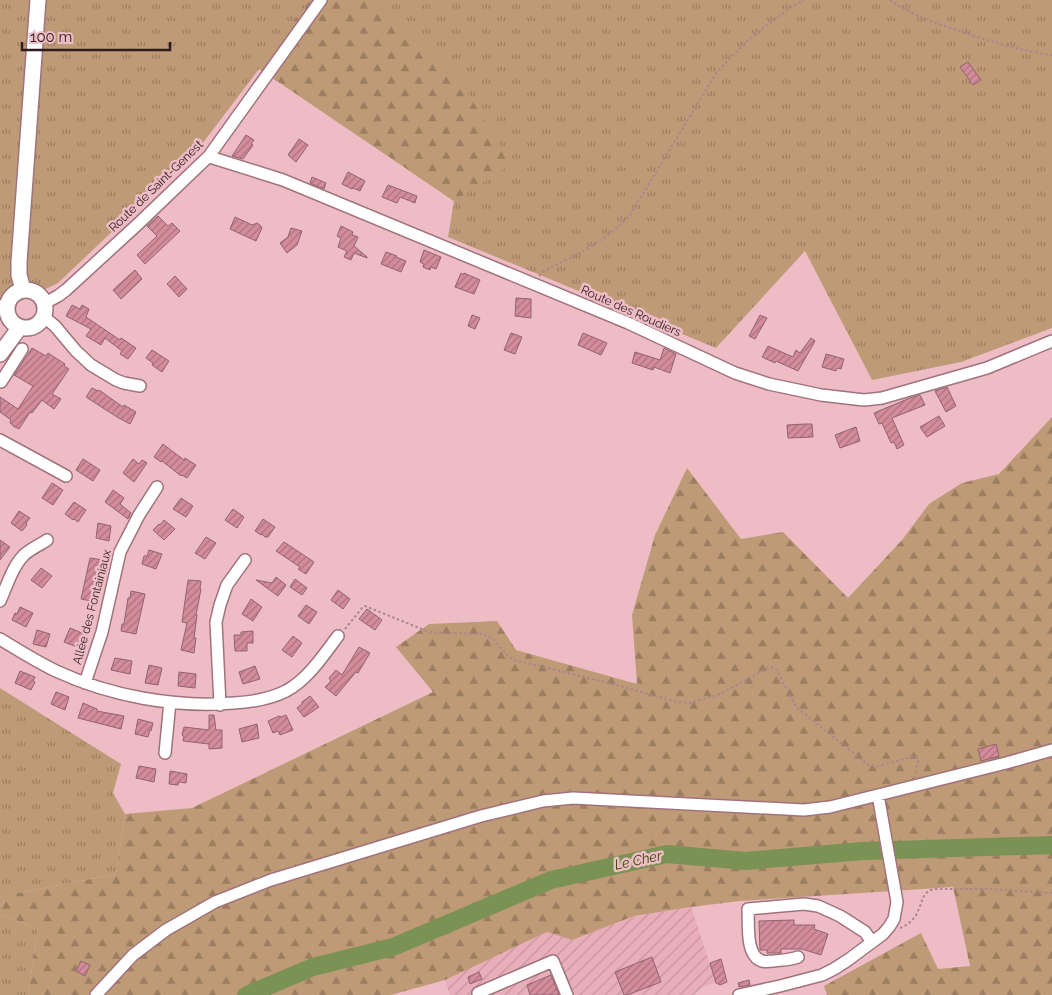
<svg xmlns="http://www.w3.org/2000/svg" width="1052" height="995" font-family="Raleway,sans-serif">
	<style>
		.industrial { fill: url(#industrial-furrows) }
		.grass { fill: url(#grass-tufts) }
		.forest { fill: url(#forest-firs) }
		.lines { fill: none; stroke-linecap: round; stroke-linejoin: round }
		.river { stroke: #7b9255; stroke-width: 18 }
		.building { fill: url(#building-hatch); stroke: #90646d }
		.minor-casing { stroke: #a0737c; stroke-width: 14 }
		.major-casing { stroke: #a0737c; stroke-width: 18 }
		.path { stroke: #ac858c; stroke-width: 2; stroke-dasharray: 2.5 2.5; stroke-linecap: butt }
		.minor { stroke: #fff; stroke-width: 11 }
		.major { stroke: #fff; stroke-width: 15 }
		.labels { text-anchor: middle; stroke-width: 5; stroke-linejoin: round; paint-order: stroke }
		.street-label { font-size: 12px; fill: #2e1c1f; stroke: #eebcc5 }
		.water-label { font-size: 14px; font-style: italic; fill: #334800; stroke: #eebcc5 }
	</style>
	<defs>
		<pattern id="industrial-furrows" width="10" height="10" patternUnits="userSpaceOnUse" patternTransform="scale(1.25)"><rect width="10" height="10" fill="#e8aeb9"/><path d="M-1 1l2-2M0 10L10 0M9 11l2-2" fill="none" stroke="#c7959f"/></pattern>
		<pattern id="grass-tufts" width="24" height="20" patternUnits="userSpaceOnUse" patternTransform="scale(1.25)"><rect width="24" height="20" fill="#bf9a76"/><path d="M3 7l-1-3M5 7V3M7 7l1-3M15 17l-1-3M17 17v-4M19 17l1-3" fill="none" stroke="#9c7d60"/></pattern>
		<pattern id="forest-firs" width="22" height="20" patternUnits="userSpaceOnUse" patternTransform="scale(1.25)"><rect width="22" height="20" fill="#bf9a76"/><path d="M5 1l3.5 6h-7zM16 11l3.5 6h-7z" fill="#9c7d60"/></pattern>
		<pattern id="building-hatch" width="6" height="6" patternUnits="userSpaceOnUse" patternTransform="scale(1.25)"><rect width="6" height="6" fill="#d48c9b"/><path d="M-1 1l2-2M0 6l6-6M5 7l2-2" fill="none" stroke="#ac727e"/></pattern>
	</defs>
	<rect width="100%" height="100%" fill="#eebcc5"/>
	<!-- industrial -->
	<path class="industrial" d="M691 907 716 983 704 986 694 995H450L445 980 547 932 572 940 634 916Z"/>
	<!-- grass -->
	<path class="grass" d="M0 0H1052V328L961 362 872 380 805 251 716 348 448 237 454 201 259 69 196 152 58 283 0 311Z
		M0 688 121 764 113 793 125 814 116 874 13 894 0 906Z
		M0 914 38 929 28 995H0Z"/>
	<!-- forest -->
	<path class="forest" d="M310 0H367L455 73 512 164 454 201 259 68Z
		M1052 417V995H827L824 986 921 933 938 969 970 966 953 887 740 901 691 907 634 916 572 940 547 932 445 980 391 995H28L38 929 0 914V906L13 894 116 874 125 814 192 808 433 692 396 647 429 624 497 621 516 650 637 684 632 615 655 535 687 468 741 539 783 532 848 598 902 540 929 504 962 483 999 474Z"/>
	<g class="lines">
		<!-- river -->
		<path class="river" d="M247 995 313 967 393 947 551 880 667 854 745 861 863 851 1052 845"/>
	</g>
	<!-- building -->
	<path class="building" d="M968 62 981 80 973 85 960 67Z
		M246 135 254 140 251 144 253 145 243 159 232 156Z
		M299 139 308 145 296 162 288 155Z
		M348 172 365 181 360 191 353 188 352 189 342 184Z
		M312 177 326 183 324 189 310 183Z
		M388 185 417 196 415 203 400 197 397 203 382 197Z
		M158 216 168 226 172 223 180 231 145 264 137 255 157 236 147 226Z
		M235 217 252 225 257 223 260 225 262 228 256 241 230 229Z
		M341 226 353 232 352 235 358 237 354 246 367 257V258L354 253 351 260 344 257 347 251 338 247 341 238 337 236Z
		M291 228 302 231 297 245 287 253 280 243 288 237Z
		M424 250 441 257 436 269 431 267 430 270 423 267 424 264 420 262Z
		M386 252 397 256 396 257 406 261 401 272 381 264Z
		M135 270 142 279 121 299 113 290Z
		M461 273 464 275V273L480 280 474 294 455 287Z
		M175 276 187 289 179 297 167 284Z
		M516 298 531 299V318L515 316Z
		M72 305 80 309 82 305 89 309 86 317 120 340 121 338 136 348 128 359 120 354 122 351 105 338 101 345 86 336 91 329 66 316Z
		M472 315 480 318 475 329 468 326Z
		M760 315 767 318 755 339 749 336Z
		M511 333 522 337 515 354 504 350Z
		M583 333 607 343 601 355 578 345Z
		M811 338 815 341 798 371 776 361 775 363 762 357 768 346 793 357 796 350 800 353Z
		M32 348 46 356 48 353 65 364 64 366 69 369 52 394 61 399 54 409 42 400 32 413 30 412 19 429 13 426V425L10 423 11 420 0 412V397L18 409 33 386 14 375Z
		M664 348 676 354 670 373 654 367 653 370 632 363 635 352 660 360Z
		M152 350 169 361 162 372 152 365 153 363 146 358Z
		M826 354 844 359 841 369 837 368 836 371 822 367Z
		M947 387 956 406 946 412 935 391Z
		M92 388 98 391 99 390 123 407 124 405 136 412 130 424 117 417 86 397Z
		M920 395 925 405 892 418 904 445 897 449 894 442 891 443 882 423 879 424 874 413 910 398Z
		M939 416 945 426 927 437 920 427Z
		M805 424H812L813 437 788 438 787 425Z
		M856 427 860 441 840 448 835 435Z
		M163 444 184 460 185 458 196 465 187 478 182 475 181 476 162 461 161 462 154 457Z
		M83 459 100 470 93 481 76 470Z
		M133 459 139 464 142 460 147 463 134 482 123 473Z
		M52 483 63 490 53 505 42 498Z
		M113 490 124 498 120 504 131 513 128 519 105 502Z
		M181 498 193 506 186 517 173 509Z
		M74 502 86 510 78 522 74 519 73 520 65 514Z
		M233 509 244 517 237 528 225 520Z
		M19 511 30 518 26 523 27 525 22 531 11 523Z
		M263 519 275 527 268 537H265L262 534 261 535 255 531Z
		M164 520 175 529 164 540 153 530 159 524 160 525Z
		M98 523 111 526 109 541 96 538Z
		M206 537 216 543 205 559 195 553Z
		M0 540 10 547 0 560Z
		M284 542 314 562 306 574 298 569 300 567 276 551Z
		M149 550 162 554 156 569 142 564 144 556H147Z
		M90 558 103 560 100 575H99L96 594 97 595 96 602 81 599Z
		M41 568 52 576 42 588 31 580Z
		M276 577 286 585 278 596 256 580 272 583Z
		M295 579 307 588 302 595 290 587Z
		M188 580 201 581 200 588 201 589 196 615H197L194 638H196L194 653 181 650 187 623 182 622Z
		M338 590 350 599 343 609 331 600Z
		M131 591 145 594 136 634 121 631 122 624H124L128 598H130Z
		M251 599 262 607 253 621 242 614Z
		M306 605 317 612 309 624 298 616Z
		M20 607 33 613 26 627 12 620 15 613 17 614Z
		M367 609 382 620 375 630 359 619Z
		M70 628 84 634 77 647 64 642Z
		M37 630 50 634 46 647 33 644Z
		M253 631V643H247V651H235L234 635H241V632Z
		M293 636 302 643 292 657 282 650Z
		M359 647 370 653 358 673 356 672 336 696 325 687 331 681 329 678 336 670 342 675Z
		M115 658 132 661 130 674 111 670Z
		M149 665 162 668 158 685 145 683Z
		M255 666 260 679 243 684 239 672Z
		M20 671 35 677 33 681 35 682 31 690 15 683Z
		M179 672 196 674 195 688 178 686Z
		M56 692 69 697 65 710 51 704Z
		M310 696 319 707 304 717 297 708 302 704V702Z
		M83 703 97 709V711L124 716 121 729 78 718Z
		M209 715H214L216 730H222V748L209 749V744L183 741 184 736 182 735 184 727 209 730Z
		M286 715 293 730 280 735 278 731 273 733 268 721 279 716 281 717Z
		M138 719 153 723 151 731 150 730 148 737 135 734Z
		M257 724 259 738 242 742 239 729Z
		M996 744 999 756 981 761 978 749Z
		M139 766 156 769 154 782 136 778Z
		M170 771 187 774 186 783 179 782 178 785 169 784Z
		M794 920V925H815L814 929 828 934 821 955 802 949H781V953H767V950H760L759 921Z
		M652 957 661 982 627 995H624L615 972Z
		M721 959 727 982 720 985 716 983 710 963Z
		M81 961 90 965 85 976 76 971Z
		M479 972 482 979 470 984 468 977Z
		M551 975 559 995H530L527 985Z
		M749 980 750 985 739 987 738 983Z"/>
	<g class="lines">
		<!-- minor casing -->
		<g class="minor-casing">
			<path id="minor" d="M209 156 213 158 283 180 628 323 735 373 769 384 821 395 864 400 882 398 987 368 1052 341
				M45 303 58 296 66 290 138 224 209 156 321 0
				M0 306 7 307
				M44 317 55 326 76 351 91 365 116 380 124 383 140 386
				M1 382 22 349
				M0 440 66 476
				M0 601C7 586 12 567 24 555 30 549 40 545 47 540
				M0 639C18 650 37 662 56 671 110 696 175 708 234 703 252 702 270 699 286 691 308 679 323 656 338 636
				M85 683 102 632 120 552 139 515 157 487
				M220 705 216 622 220 605 227 585 245 560
				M165 753 170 702
				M798 957C790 960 782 960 774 961 770 961 765 962 762 961 745 956 749 923 748 909L804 904 818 906 840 916 865 932 872 942
				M478 993 553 961 567 995
				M96 995 133 955 166 930 215 902 271 880 481 816 543 801 573 798 804 810 830 807 1006 763 1052 750
				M739 995 780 986 822 975 834 969 848 960 883 934 889 927 894 919 897 902 878 795"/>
		</g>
		<!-- major casing -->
		<g class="major-casing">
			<path id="major" d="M7 309a19 19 0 1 1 38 0a19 19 0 1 1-38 0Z
				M23 290 19 275V262L38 0
				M0 354 20 327"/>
		</g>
		<!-- path -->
		<path class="path" d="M890 0C912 16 939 24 965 33 994 42 1022 51 1052 55
			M539 276 544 271 580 253 610 234 630 215 717 72 746 42 765 27 787 10 804 0
			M345 629 362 608 365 606 429 632 483 634 493 639 507 655 514 660 605 682 677 702 690 703 718 695 770 667 776 669 796 707 867 764 875 767 915 756 918 761 915 775
			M900 928C908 925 915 919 918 911 923 901 922 892 934 889H988L1052 893"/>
		<!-- minor -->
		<use href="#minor" class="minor"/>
		<!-- major -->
		<use href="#major" class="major"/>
	</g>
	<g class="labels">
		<!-- street labels -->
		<g class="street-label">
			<text transform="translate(156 186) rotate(-44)" y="4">Route de Saint-Genest</text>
			<text transform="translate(631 311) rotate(24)" y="4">Route des Roudiers</text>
			<text transform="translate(92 607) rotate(-75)" y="4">Allée des Fontainiaux</text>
		</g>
		<!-- water labels -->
		<g class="water-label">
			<text transform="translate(638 860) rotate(-12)" y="5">Le Cher</text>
		</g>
	</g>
	<!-- scale -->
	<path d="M22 42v8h148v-8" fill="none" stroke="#2e1c1f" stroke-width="2.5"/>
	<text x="30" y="42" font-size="15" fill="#2e1c1f" stroke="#eebcc5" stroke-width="4" paint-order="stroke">100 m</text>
</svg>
